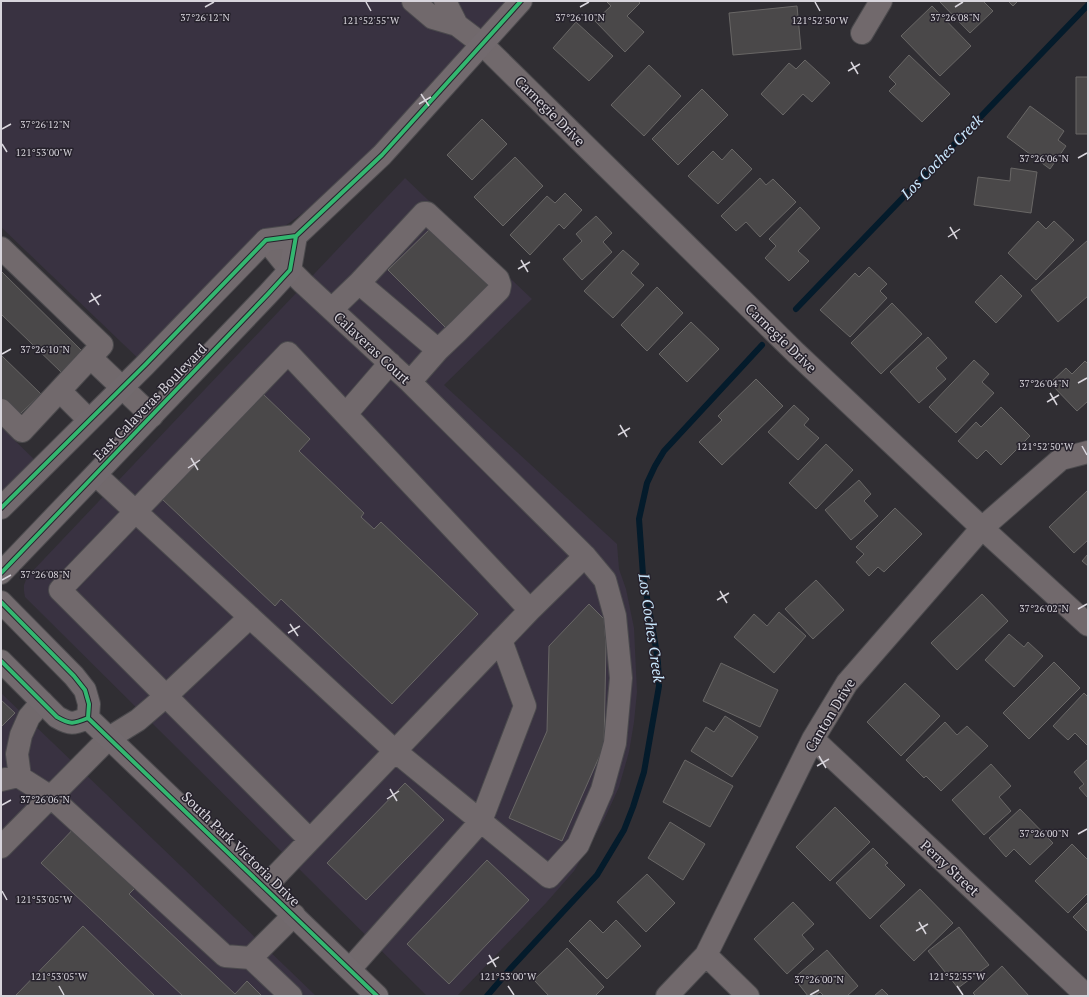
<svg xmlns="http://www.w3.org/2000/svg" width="1089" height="997" font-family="'PT Serif',serif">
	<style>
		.built { fill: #393241 }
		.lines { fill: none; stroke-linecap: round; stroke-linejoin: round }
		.stream { stroke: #041b2b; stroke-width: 6 }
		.building { fill: #4a4849; stroke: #696766 }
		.minor-casing { stroke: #4b4a4d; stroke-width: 24 }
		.major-casing { stroke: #4b4a4d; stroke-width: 24 }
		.minor { stroke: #71696c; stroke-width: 22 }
		.major { stroke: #726a6e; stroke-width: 22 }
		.cycleway-casing { stroke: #26222c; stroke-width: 6 }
		.cycleway { stroke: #33b770; stroke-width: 4 }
		.ticks { fill: none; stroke: #d8d5dc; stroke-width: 1.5 }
		.labels { text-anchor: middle; stroke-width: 3; stroke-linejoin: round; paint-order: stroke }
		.street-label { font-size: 14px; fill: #d8d5dc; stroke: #26222c }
		.water-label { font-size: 15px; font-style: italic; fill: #cae8fe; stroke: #26222c }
		.ticks-label { font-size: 10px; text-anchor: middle; fill: #d8d5dc; stroke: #26222c; stroke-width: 3; stroke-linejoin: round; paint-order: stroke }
	</style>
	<rect width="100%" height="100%" fill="#302e33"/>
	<!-- built -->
	<path class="built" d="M1 1H521L382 155 266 240 145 365 1 227Z
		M405 178 532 299 444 385 617 544 619 569 626 589 634 628 637 692 634 722 629 752 619 787 604 820 574 871 546 903 457 996H427L25 597 24 591V585L27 577Z
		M1 427 42 467 1 508Z
		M1 693 316 996H1Z"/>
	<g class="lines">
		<!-- stream -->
		<path class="stream" d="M796 309 1088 5
			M487 996 511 968 597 875 624 830 633 807 644 772 659 686 658 663 656 648 643 575 639 519 647 483 655 466 664 451 762 345"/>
	</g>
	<!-- building -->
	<path class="building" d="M606 1H638L640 3 627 16 644 32 625 52 595 21 611 6Z
		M939 1H983L993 11 970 33Z
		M1008 1H1018L1013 6Z
		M797 6 801 49 733 55 729 13Z
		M932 6 971 46 940 76 901 36Z
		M576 22 613 56 589 81 553 48Z
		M909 55 950 94 922 122 889 91 896 84 889 77Z
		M805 60 830 83 812 102 803 94 783 115 761 94 789 63 796 69Z
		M649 65 681 96 644 136 611 105Z
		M1076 77H1088V134H1076Z
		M702 89 728 115 678 165 652 139Z
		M1030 106 1064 131 1058 140 1066 146 1050 169 1007 137Z
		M482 119 507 144 472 180 447 155Z
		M732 149 752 169 718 204 688 176 713 151 722 160Z
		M515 157 543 186 503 226 474 197Z
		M1011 168 1037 172 1031 213 974 205 978 177 1010 181Z
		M760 178 766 185 773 179 796 202 760 237 746 222 736 231 721 216Z
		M565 193 582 210 564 229 559 224 530 255 510 235 547 196 555 203Z
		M800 207 820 228 798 251 809 261 789 281 765 258 776 246 769 239Z
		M596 216 612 233 603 242 612 252 582 280 563 259 582 241 576 234Z
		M1038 221 1046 229 1054 221 1074 240 1036 280 1008 253Z
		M434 225 497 287 451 333 388 270Z
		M1088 240V296L1058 322 1031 290Z
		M623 250 639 264 631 273 644 285 613 318 584 291Z
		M869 267 887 284 880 291 887 298 850 337 820 310 855 273 859 277Z
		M1 271 83 352 62 373 1 314Z
		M1001 275 1022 296 996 323 975 302Z
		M657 287 683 313 647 351 621 325Z
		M892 303 922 334 881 374 851 343Z
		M691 322 719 349 687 382 659 354Z
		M928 337 947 358 936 368 946 379 919 403 890 372Z
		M1 355 41 394 19 415 1 398Z
		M974 360 989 374 982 382 994 393 956 433 929 407Z
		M1085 361 1088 364V401L1077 411 1050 383 1066 368 1072 374Z
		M756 379 783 406 722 465 699 442 722 420 718 416Z
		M262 393 310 439 299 451 364 513 361 517 374 529 381 522 478 614 392 704 281 599 275 606 162 499Z
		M794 405 809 419 804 425 819 438 798 460 768 432Z
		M1001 407 1030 436 1001 465 986 450 977 459 958 441 976 422 981 427Z
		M826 444 853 470 816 509 789 483Z
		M859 480 871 494 864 501 878 516 851 540 825 510Z
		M1088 490V540L1074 553 1049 527Z
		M895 508 922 534 884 572 878 567 869 576 856 562 864 554 856 547Z
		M1088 554V566L1082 561Z
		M816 580 844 610 813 639 785 609Z
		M982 594 1008 621 957 670 931 643Z
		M589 604 604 619 606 645 604 746 562 841 509 818 547 731 549 646Z
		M779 612 806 636 774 673 734 637 754 614 767 626Z
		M1009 634 1024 647 1028 642 1043 656 1014 687 985 660Z
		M1054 662 1080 688 1029 739 1003 713Z
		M721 663 778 690 760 727 703 701Z
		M905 683 940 716 901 756 867 722Z
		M1084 693 1088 697V746L1075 733 1068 740 1053 726Z
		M1 700 15 713 1 727Z
		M725 716 758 737 732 777 691 751 706 727 714 732Z
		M945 722 957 735 967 726 988 746 941 791 926 776 924 778 906 760Z
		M1088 759V798L1079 788 1084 784 1074 772Z
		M685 760 733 786 710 827 663 802Z
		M991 764 1011 786 999 797 1011 811 984 835 952 800Z
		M405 783 444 820 366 900 327 863Z
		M835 807 870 842 830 881 796 847Z
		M1020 809 1053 843 1030 865 1014 849 1006 857 989 838Z
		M670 822 705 844 683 880 648 858Z
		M77 825 139 884 129 894 235 994 247 981 262 996H183L41 863Z
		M1072 844 1088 860V893L1068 913 1035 881Z
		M873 848 888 863 885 865 905 885 870 919 836 883Z
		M487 860 529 900 449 984 407 944Z
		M647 874 675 903 646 932 617 902Z
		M920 889 953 923 914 961 880 926Z
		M793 902 814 924 802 935 814 949 787 974 754 939Z
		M1088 902V932L1073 917Z
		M590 920 603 933 616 920 641 946 607 979 569 941Z
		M83 926 155 996H17L16 995Z
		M959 927 989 965 958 988 928 951Z
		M567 948 604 987 595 996H549L534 980Z
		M827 950 858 986 847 996H824L820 992 815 996H808L794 978Z
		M1002 966 1029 996H976L973 993Z
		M882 989 889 996H874Z"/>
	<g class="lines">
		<!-- minor casing -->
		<g class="minor-casing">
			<path id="minor" d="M413 1 433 18 457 25 482 44 796 353 982 528 1088 625
				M445 1 457 25
				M862 33 881 1
				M1 248 102 345 22 431 1 410
				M359 283 424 213H427L498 279 500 285 499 290 458 331 438 350
				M332 309 359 283 438 350 410 382
				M91 358 152 416
				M60 391 89 420
				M346 414 390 363
				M96 475 395 751 549 877 578 845 602 790 615 743 621 678 615 616 605 580 585 556 410 382 303 283 290 270 266 240
				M813 739 1087 996
				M20 777 17 754 21 735 29 717 42 702
				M1 780 18 776 51 797 225 956 251 958 291 996
				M310 840 60 590 288 353 530 610
				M1 847 109 738 138 720 166 696 250 617
				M265 887 530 610 585 556
				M706 955 748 996
				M251 958 294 915
				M350 969 481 821 525 706 501 640
				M667 996 706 955 813 739 847 683 982 528 1061 459 1088 452"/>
		</g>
		<!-- major casing -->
		<g class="major-casing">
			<path id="major" d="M1 508 145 365 266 240 296 236 382 155 521 1
				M1 573 268 294 290 270 296 236
				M1 602 74 676 85 690 89 704 88 718
				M1 661 57 717C71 725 73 724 88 718
				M88 718 377 996"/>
		</g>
		<!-- minor -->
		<use href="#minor" class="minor"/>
		<!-- major -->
		<use href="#major" class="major"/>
		<!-- cycleway casing -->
		<g class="cycleway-casing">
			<path id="cycleway" d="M1 508 145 365 266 240 296 236 382 155 521 1
				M1 573 268 294 290 270 296 236
				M1 602 74 676 85 690 89 704 88 718
				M1 661 57 717C71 725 73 724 88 718
				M88 718 377 996"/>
		</g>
		<!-- cycleway -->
		<use href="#cycleway" class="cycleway"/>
	</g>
	<!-- ticks -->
	<path class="ticks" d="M366 2 371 11M815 2 820 11M205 7 214 2M580 7 589 2M955 7 963 2M851 62 858 74M848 71 860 64M421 94 429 106M419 104 431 97M2 129 11 124M2 144 7 152M1078 158 1087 153M950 227 957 239M948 237 960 229M521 260 528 272M518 269 530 262M91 293 99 305M89 302 101 295M2 354 11 349M1078 383 1087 378M1050 393 1057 405M1047 402 1059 395M620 425 627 437M618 435 630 428M1082 446 1087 455M191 458 198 470M188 468 200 460M2 580 11 575M720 591 727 603M717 600 729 593M1078 609 1087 604M290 624 298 636M288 633 300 626M819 756 826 768M817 766 829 759M390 789 397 801M387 799 399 791M2 805 11 800M1078 834 1087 829M2 891 7 900M919 922 926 934M916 931 928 924M489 955 496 967M487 964 499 957M59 986 64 995M508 986 514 995M957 986 963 995M810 995 819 990"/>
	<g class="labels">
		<!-- street labels -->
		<g class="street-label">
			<text transform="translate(550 111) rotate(45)" y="5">Carnegie Drive</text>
			<text transform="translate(781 338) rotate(44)" y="5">Carnegie Drive</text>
			<text transform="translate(372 348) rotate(43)" y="5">Calaveras Court</text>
			<text transform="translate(150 402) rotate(-46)" y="5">East Calaveras Boulevard</text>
			<text transform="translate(830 715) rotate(-59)" y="5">Canton Drive</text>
			<text transform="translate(241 849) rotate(44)" y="5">South Park Victoria Drive</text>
			<text transform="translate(950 868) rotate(43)" y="5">Perry Street</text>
		</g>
		<!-- water labels -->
		<g class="water-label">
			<text transform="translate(942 157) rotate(-46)" y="5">Los Coches Creek</text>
			<text transform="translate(651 628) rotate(82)" y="5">Los Coches Creek</text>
		</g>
	</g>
	<g class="ticks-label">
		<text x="955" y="21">37°26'08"N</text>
		<text x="205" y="21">37°26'12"N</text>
		<text x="580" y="21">37°26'10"N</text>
		<text x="371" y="24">121°52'55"W</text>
		<text x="820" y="24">121°52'50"W</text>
		<text x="45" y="128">37°26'12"N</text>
		<text x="44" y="156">121°53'00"W</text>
		<text x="1044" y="162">37°26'06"N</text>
		<text x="45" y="353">37°26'10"N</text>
		<text x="1044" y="387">37°26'04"N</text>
		<text x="1045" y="450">121°52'50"W</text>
		<text x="45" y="578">37°26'08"N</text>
		<text x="1044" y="612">37°26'02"N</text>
		<text x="45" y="803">37°26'06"N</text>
		<text x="1044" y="837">37°26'00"N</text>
		<text x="44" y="903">121°53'05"W</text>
		<text x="59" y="980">121°53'05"W</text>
		<text x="508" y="980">121°53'00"W</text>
		<text x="957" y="980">121°52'55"W</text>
		<text x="819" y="983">37°26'00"N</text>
	</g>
	<!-- border -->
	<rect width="1089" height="997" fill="none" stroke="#d8d5dc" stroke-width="4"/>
</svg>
